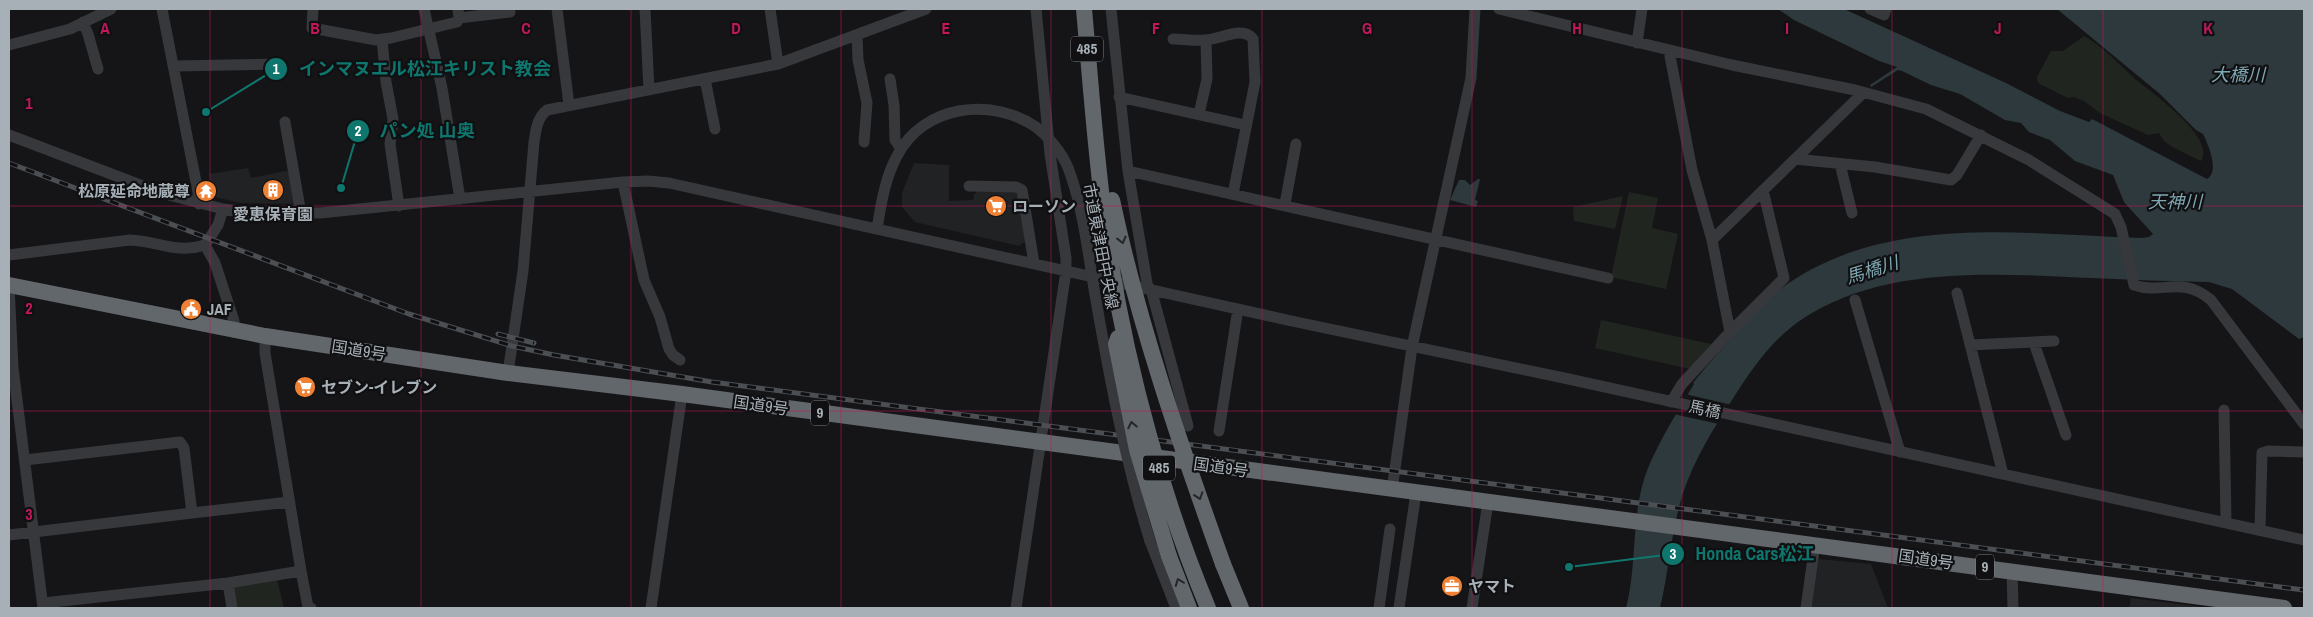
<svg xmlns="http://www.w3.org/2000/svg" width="2313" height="617" font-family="'Archivo Narrow','Noto Sans JP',sans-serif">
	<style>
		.built { fill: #212224 }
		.green { fill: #20261f }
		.water { fill: #2d393c }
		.pier { fill: #151517 }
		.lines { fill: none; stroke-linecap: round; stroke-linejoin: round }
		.minor { stroke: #36383c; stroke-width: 11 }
		.highway { stroke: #62676c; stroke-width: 16 }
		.rail-casing { stroke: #4b4f53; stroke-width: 5 }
		.rail { stroke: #101012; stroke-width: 3; stroke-dasharray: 9; stroke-linecap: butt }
		.minor-bridge { stroke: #36383c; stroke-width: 11 }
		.highway-bridge { stroke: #62676c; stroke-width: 16 }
		.oneway { stroke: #242628 }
		.grid { fill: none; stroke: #c2185b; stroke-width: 1; stroke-opacity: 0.55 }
		.labels { text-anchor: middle; stroke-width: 4.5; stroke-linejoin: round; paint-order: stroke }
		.shield { fill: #101012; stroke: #7a8086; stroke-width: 1 }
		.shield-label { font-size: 15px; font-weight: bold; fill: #a7b0b7 }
		.poi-label { font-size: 16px; font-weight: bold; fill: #a7b0b7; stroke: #101012; text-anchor: start }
		.street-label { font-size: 16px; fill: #a7b0b7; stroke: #101012 }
		.water-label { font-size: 18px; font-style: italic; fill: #7ea6b1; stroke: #101012 }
		.grid-label { font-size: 16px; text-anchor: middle; font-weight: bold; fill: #c2185b; stroke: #101012; stroke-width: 4.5; stroke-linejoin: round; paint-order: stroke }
		.leader { fill: none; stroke: #0f766e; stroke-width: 2 }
		.callout-dot { fill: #0f766e; stroke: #101012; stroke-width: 2 }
		.mark-label { font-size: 15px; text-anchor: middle; font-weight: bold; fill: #fff }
		.callout-label { font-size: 18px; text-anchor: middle; font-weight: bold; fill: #0f766e; stroke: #101012; stroke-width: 4.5; stroke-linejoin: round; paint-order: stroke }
	</style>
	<rect width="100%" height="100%" fill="#151517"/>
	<!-- built -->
	<path class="built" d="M914 163 949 165V201L973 200 974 194 977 192H1014L1020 197 1026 241 1019 246 915 222 902 207V193Z
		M248 168 251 178 290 170 296 204 241 203 214 197 209 174Z
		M1818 559 1871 564 1888 608H1811Z
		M2131 598 2210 608H2129Z"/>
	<!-- green -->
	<path class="green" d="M2084 36C2103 47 2118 63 2134 78 2149 91 2217 137 2201 161L2174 148 2164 141 2159 133 2148 135 2100 113 2084 101 2074 97 2068 98 2038 83 2037 77 2051 51H2063Z
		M1629 192 1658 198 1652 228 1678 234 1666 289 1611 277Z
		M1623 196 1615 229 1574 221 1573 207Z
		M1601 320 1711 344 1690 369 1595 348Z
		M277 580 284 608H236L232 586Z"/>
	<!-- water -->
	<path class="water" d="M1778 9H1844L2006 83 2060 111 2089 122 2092 119 2207 179C2220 171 2208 144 2203 134L2196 130 2160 94 2057 9H2304V337L2299 339 2232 289 2209 282C2170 281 2131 280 2092 278 1995 274 1881 264 1798 322 1770 342 1750 372 1732 400 1713 429 1694 460 1683 493 1671 530 1669 571 1660 608H1626C1638 563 1630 513 1648 468 1660 439 1678 411 1694 384L1693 383C1711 360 1731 338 1751 318 1759 310 1766 300 1775 293 1879 212 2019 234 2142 238L2149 237 2153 234 2124 202 2113 175 2075 161 2050 140 2029 132 2021 123 2005 120 1960 94 1931 85 1902 71 1898 70 1871 87 1870 85 1897 67 1879 61 1794 20Z
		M1478 179H1480L1475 200 1478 201 1476 207 1450 200 1459 180H1465L1470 185Z"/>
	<!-- pier -->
	<path class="pier" d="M1685 394 1732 405 1719 424 1673 414Z"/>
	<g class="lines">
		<!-- minor -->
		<path class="minor" d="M162 9 198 192 199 204
			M313 9 312 28 376 40 391 38 457 22 459 18 458 9
			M424 9 442 88 460 199
			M557 9 569 105
			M645 9 649 90
			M770 9 778 64
			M1111 9 1128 171 1148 289
			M1499 9 1732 65 1855 90 1926 109 2029 160 2115 214 2121 227 2134 285C2163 295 2181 275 2211 300L2304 424
			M1870 9 1884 15 1886 9
			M459 18 510 12
			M83 22 88 34 98 69
			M857 35 858 60 867 103 864 142
			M382 39 386 82 393 119 390 144 399 206
			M1173 39C1184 39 1194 41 1205 40 1219 40 1243 25 1253 39L1255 82 1233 194
			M1637 43 1642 9
			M9 45 70 29 111 9
			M1669 51 1692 170 1712 240 1730 332 1682 384 1671 402
			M173 66 278 64
			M705 79 715 129
			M890 79 894 105 895 140 901 149
			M1119 97 1245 125
			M1199 114 1207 79 1206 40
			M285 122 301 214
			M9 135 161 193 223 209 256 213H320L623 182 648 181 669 183 1287 320 1564 378 2304 540
			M1795 159 1875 167 1951 180 1957 175 1981 135
			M1840 164 1852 213
			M1128 171 1608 278
			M623 182 644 280 660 317 669 349 673 355 680 360
			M969 186 1016 187 1022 190 1034 263
			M1285 204 1296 144
			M877 229C881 204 885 178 897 156 924 104 992 97 1036 127
			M1712 240 1863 93
			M205 245 215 263 234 321V330
			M9 255 130 240C158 241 177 254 205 245L218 225 223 209
			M9 285 13 368 43 608
			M1151 289 1188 426
			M1957 293 2003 474
			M1855 300 1900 452
			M1730 332 1784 278 1763 190
			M265 336V353L301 571 308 607 311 608
			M2034 343 2066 435
			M1970 345 2054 341
			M508 373 523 271 534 142C536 130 537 118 547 110L778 64 926 9
			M2224 410 2226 522
			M1219 431 1238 309
			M25 460 180 442 184 448 192 513 289 502
			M1392 490 1412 347 1471 78 1475 9
			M2260 530 2262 453 2268 451 2303 452
			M9 535 192 513
			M1150 541 1176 608
			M2012 570 2013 608
			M228 583 232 608
			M43 603 228 583 301 571
			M651 608 682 394
			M1016 608 1066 271V258L1050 154 1036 9
			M1379 608 1390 529
			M1399 608 1416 493
			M1472 608 1488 502
			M1806 608 1815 544"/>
		<!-- highway -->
		<path class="highway" d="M1084 9 1091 90
			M9 285 265 336 508 373 682 394 2284 608
			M1169 556 1189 608
			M1223 564 1241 608"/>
		<!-- rail casing -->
		<g class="rail-casing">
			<path id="rail" d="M9 163 409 314 512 346 554 355 712 382 2304 590
				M498 334 534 343"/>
		</g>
		<!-- rail -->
		<use href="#rail" class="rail"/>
		<!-- minor-bridge -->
		<path class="minor-bridge" d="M1036 127C1052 140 1065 156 1071 176 1085 217 1089 263 1097 306 1111 386 1126 464 1150 541"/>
		<!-- highway-bridge -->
		<path class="highway-bridge" d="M1091 90C1096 146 1101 203 1110 259 1129 375 1163 500 1208 608
			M1112 200C1138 322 1181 447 1223 564
			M1118 338 1116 344 1137 450 1169 556"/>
	</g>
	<!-- one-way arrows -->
	<defs><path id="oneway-chevron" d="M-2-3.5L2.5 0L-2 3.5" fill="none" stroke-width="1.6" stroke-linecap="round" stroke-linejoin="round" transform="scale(1.25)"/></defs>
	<g class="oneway">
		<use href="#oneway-chevron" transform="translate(1122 240) rotate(76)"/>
		<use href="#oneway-chevron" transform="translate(1132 425) rotate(-102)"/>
		<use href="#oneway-chevron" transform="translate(1199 496) rotate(71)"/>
		<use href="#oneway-chevron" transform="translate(1179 582) rotate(-111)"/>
	</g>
	<!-- grid -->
	<path class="grid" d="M210 9V608M421 9V608M631 9V608M841 9V608M1051 9V608M1262 9V608M1472 9V608M1682 9V608M1892 9V608M2103 9V608M9 206H2304M9 411H2304"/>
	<!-- icons -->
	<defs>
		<g id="building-disc" transform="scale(1.125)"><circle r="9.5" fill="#ef8135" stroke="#101012"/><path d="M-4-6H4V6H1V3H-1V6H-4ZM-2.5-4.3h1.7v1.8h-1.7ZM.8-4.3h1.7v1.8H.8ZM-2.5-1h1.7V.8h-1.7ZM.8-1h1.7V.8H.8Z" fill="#fff"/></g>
		<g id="temple-disc" transform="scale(1.125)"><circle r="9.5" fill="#ef8135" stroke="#101012"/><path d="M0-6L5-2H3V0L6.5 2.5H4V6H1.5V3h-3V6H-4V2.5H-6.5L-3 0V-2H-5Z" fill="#fff"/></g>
		<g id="supermarket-disc" transform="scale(1.125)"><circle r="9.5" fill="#ef8135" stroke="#101012"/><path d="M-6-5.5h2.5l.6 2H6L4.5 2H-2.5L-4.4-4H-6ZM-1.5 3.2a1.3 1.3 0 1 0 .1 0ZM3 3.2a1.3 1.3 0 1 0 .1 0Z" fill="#fff"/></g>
		<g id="civic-disc" transform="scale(1.125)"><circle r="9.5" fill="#ef8135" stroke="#101012"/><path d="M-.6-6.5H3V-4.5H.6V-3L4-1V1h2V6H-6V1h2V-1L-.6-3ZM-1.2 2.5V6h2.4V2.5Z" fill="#fff"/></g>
		<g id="office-disc" transform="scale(1.125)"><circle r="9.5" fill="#ef8135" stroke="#101012"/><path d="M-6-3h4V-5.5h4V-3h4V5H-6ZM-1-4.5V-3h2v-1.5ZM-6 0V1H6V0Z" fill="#fff"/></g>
	</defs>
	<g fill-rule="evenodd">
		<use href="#building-disc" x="273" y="190"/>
		<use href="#temple-disc" x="206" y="191"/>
		<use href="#supermarket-disc" x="996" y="206"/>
		<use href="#civic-disc" x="191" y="309"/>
		<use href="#supermarket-disc" x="305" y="387"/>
		<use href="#office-disc" x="1452" y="586"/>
	</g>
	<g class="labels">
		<!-- shield labels -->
		<g class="shield">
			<rect x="1071" y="36.5" width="32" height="25" rx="4"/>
			<rect x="811" y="400.5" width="18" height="25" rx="4"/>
			<rect x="1143" y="455.5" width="32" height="25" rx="4"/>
			<rect x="1976" y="554.5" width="18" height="25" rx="4"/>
		</g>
		<g class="shield-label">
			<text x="1087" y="54">485</text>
			<text x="820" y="418">9</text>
			<text x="1159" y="473">485</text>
			<text x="1985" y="572">9</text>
		</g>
		<!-- poi labels -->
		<g class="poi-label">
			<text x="190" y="197" text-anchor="end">松原延命地蔵尊</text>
			<text x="1012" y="212">ローソン</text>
			<text x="273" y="220" text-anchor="middle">愛恵保育園</text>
			<text x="207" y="315">JAF</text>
			<text x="321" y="393">セブン-イレブン</text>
			<text x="1468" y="592">ヤマト</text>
		</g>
		<!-- street labels -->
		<g class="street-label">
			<text transform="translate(1101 246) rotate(79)" y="6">市道東津田中央線</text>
			<text transform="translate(359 350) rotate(9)" y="6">国道9号</text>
			<text transform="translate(761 405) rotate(8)" y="6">国道9号</text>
			<text transform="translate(1705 409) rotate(13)" y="6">馬橋</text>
			<text transform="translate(1221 467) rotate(8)" y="6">国道9号</text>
			<text transform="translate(1926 559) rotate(8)" y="6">国道9号</text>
		</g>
		<!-- water labels -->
		<g class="water-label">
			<text x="2238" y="81">大橋川</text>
			<text x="2175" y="208">天神川</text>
			<text transform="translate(1872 270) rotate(-17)" y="6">馬橋川</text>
		</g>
	</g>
	<g class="grid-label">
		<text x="105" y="34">A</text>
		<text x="315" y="34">B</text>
		<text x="526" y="34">C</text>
		<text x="736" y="34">D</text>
		<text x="946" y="34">E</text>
		<text x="1156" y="34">F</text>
		<text x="1367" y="34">G</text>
		<text x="1577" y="34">H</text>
		<text x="1787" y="34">I</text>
		<text x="1998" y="34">J</text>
		<text x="2208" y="34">K</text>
		<text x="29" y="109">1</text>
		<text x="29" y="314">2</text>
		<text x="29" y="520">3</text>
	</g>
	<!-- callouts -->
	<path class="leader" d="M206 112L276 69M341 188L358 131M1569 567L1673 554"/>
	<g class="callout-dot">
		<circle cx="206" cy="112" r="5"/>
		<circle cx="341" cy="188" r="5"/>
		<circle cx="1569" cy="567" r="5"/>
		<circle cx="276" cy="69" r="12"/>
		<circle cx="358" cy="131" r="12"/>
		<circle cx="1673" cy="554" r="12"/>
	</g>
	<g class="mark-label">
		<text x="276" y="74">1</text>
		<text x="358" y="136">2</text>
		<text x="1673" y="559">3</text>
	</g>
	<g class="callout-label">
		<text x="425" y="75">インマヌエル松江キリスト教会</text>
		<text x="427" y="137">パン処 山奥</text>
		<text x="1755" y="560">Honda Cars松江</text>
	</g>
	<!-- border -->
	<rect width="2313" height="617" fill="none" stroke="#a7b0b7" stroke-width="20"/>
</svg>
